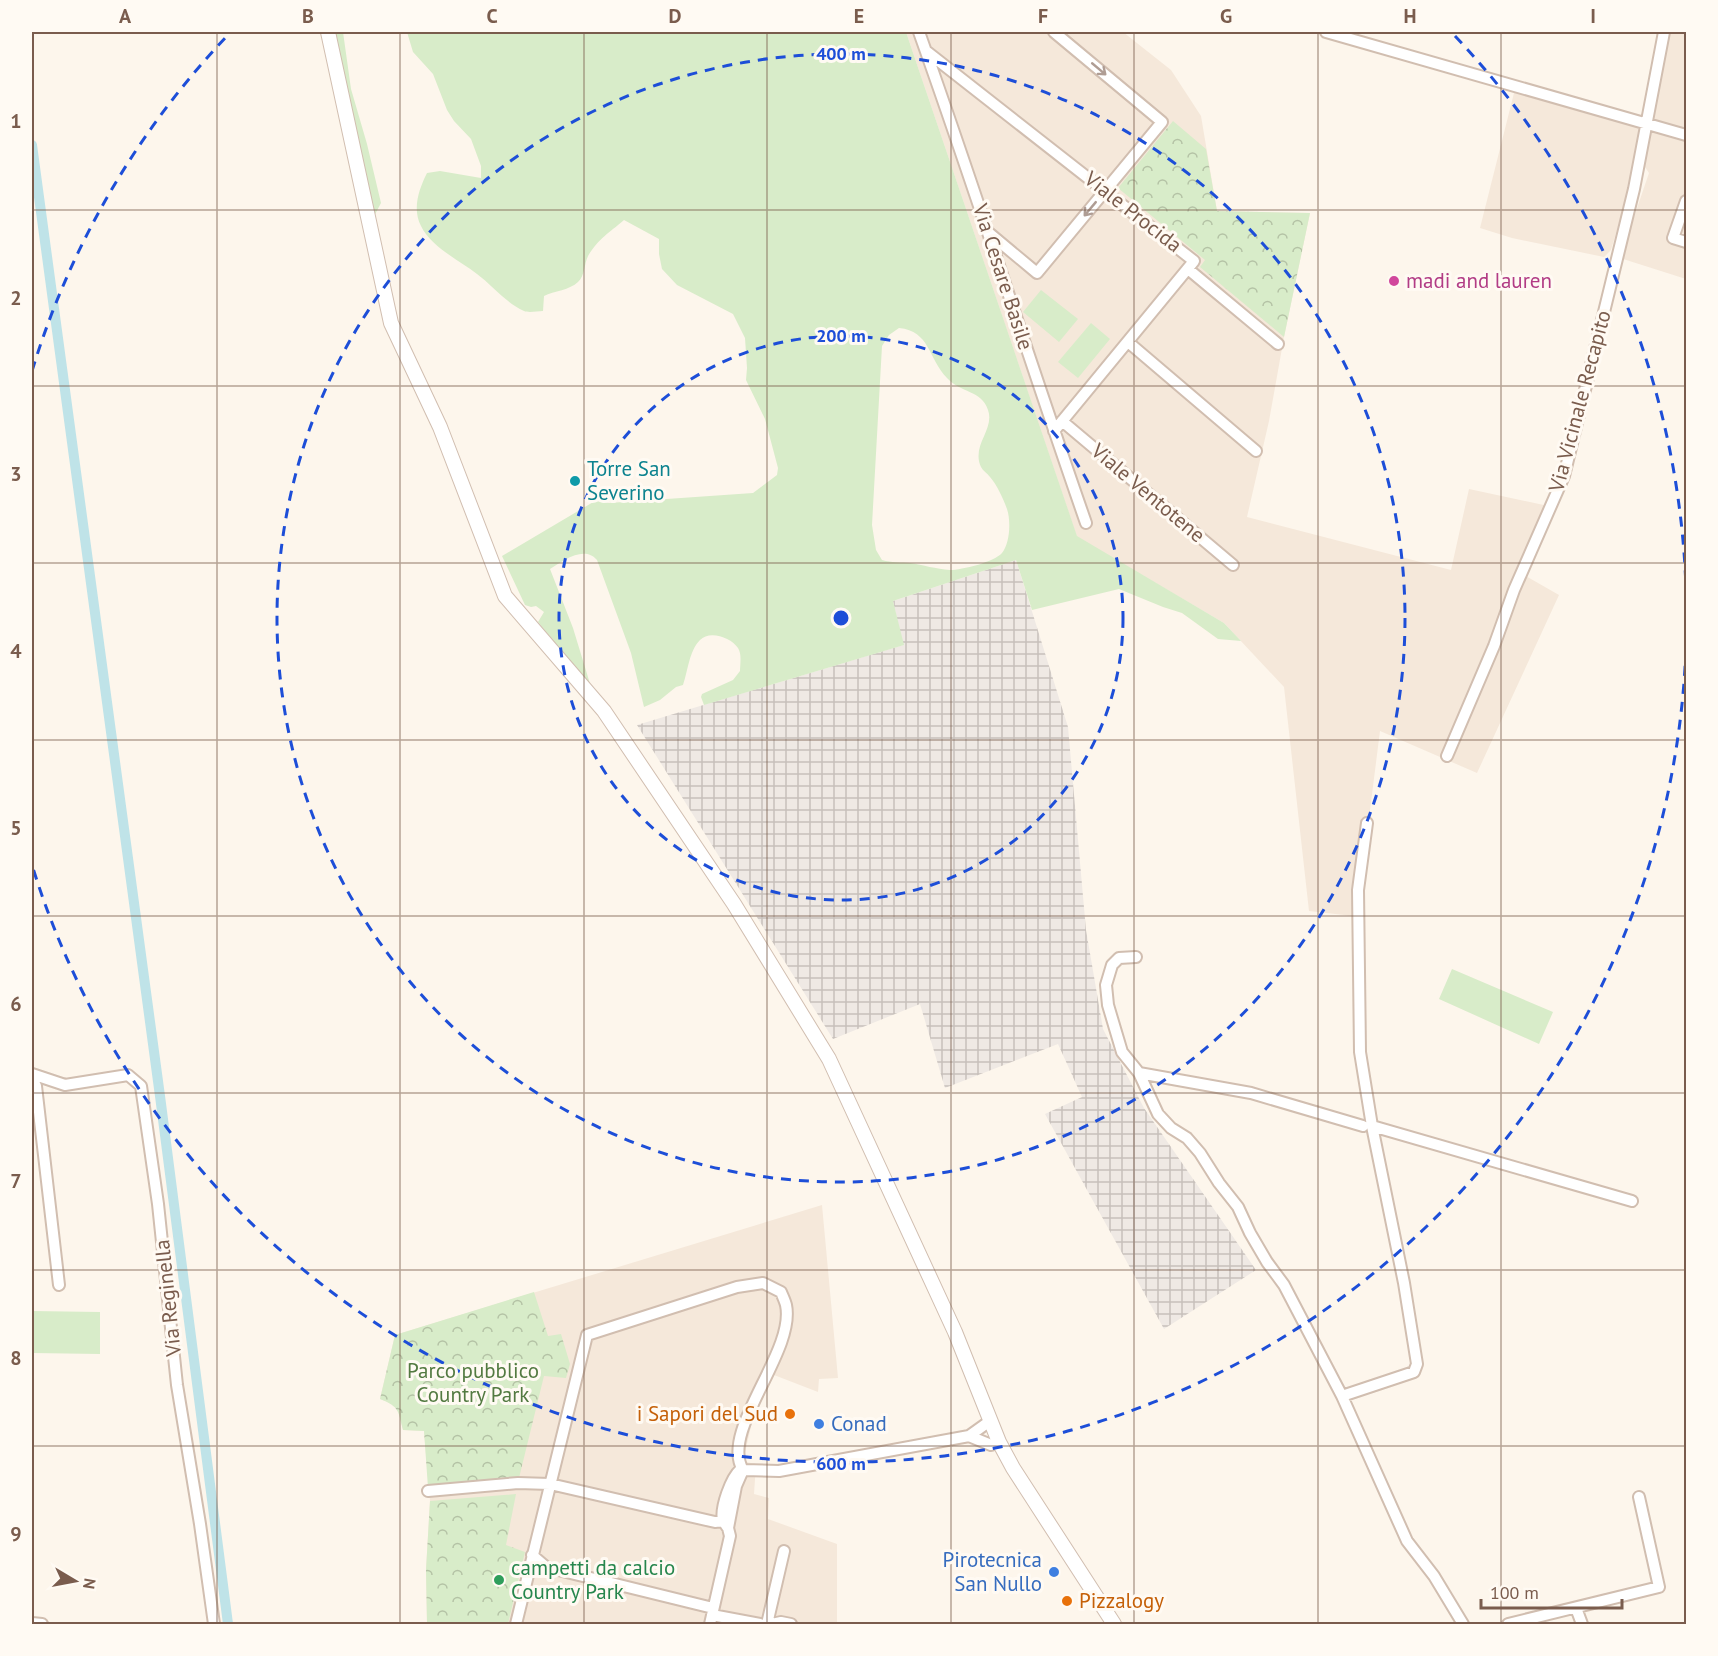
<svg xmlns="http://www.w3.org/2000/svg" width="1718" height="1656" font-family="'PT Sans',sans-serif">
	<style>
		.residential { fill: #f5e8da }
		.industrial { fill: url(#industrial-grid) }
		.grass { fill: #d8ecc9; fill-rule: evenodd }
		.park { fill: url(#park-crowns) }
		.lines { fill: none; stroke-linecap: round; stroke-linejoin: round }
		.canal { stroke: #bfe3e8; stroke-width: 10 }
		.minor-casing { stroke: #d1beb0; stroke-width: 14 }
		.tertiary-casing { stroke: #d1beb0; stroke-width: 16 }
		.minor { stroke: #fff; stroke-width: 10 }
		.tertiary { stroke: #fff; stroke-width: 14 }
		.oneway { stroke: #af9d94 }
		.grid { fill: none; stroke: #7a5c4d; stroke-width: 1.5; stroke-opacity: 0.55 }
		.ring { fill: none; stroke: #1d4ed8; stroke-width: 3; stroke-dasharray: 10 8 }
		.hotel-dot { fill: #d1479c; stroke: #fffaf3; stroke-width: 2 }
		.culture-dot { fill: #0f9aa8; stroke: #fffaf3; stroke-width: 2 }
		.food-dot { fill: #e8710a; stroke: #fffaf3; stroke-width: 2 }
		.shop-dot { fill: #3f7fe0; stroke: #fffaf3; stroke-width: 2 }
		.leisure-dot { fill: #2e9e5b; stroke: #fffaf3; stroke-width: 2 }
		.labels { text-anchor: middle; stroke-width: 6; stroke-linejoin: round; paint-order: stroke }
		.street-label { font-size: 21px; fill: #7a5c4d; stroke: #fffaf3 }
		.hotel-label { font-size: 21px; fill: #b23c85; stroke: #fffaf3; text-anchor: start }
		.culture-label { font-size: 21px; fill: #0d838f; stroke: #fffaf3; text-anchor: start }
		.park-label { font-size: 21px; fill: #537a41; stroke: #fffaf3 }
		.food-label { font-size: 21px; fill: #c56008; stroke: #fffaf3; text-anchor: end }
		.shop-label { font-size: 21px; fill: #366cbe; stroke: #fffaf3; text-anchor: start }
		.leisure-label { font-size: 21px; fill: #27864d; stroke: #fffaf3; text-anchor: start }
		.centre { fill: #1d4ed8; stroke: #fffaf3; stroke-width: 3 }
		.ring-label { font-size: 18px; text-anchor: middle; font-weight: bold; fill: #1d4ed8; stroke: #fffaf3; stroke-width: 6; stroke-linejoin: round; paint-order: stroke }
		.neatline { fill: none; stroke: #7a5c4d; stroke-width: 2 }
		.grid-label { font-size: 20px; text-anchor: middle; font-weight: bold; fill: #7a5c4d }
	</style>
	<defs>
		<pattern id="industrial-grid" width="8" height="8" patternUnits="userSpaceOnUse" patternTransform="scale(1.5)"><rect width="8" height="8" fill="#efe9e4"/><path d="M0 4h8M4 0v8" fill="none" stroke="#c7c0bb"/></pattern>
		<pattern id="park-crowns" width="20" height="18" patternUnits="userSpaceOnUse" patternTransform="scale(1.5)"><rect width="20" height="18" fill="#d8ecc9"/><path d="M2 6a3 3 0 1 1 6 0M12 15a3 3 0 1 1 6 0" fill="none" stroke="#b4c2a5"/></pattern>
	</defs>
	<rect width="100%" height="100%" fill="#fdf6ec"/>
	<!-- residential -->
	<path class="residential" d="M906 32H1123L1171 70 1201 116 1217 211 1310 213 1284 337 1269 421 1247 517 1451 570 1469 489 1553 507 1524 575 1559 595 1477 773 1380 731 1369 818H1362L1351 892 1353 916 1309 911 1284 687 1224 623 1077 537Z
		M1666 32H1686V279L1620 258 1649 173 1645 167V152Z
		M1515 89 1643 124 1631 182 1611 250 1604 257 1512 238 1480 228Z
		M822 1205 838 1378 819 1379 818 1392 774 1375 752 1422 744 1457 746 1462 756 1464 754 1494 769 1498 768 1519 837 1544V1624H427L426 1570 430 1501 424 1431 403 1430 398 1409 394 1404 380 1399 395 1335Z"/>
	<!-- industrial -->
	<path class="industrial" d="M1016 560 1068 727 1086 930 1103 1029 1144 1108 1256 1270 1164 1329 1045 1114 1082 1097 1058 1044 945 1088 920 1004 833 1039 637 725 903 645 893 601Z"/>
	<!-- grass -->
	<path class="grass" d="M331 32H343L351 89 367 144 381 203 372 220Z
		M407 32H906L1077 536 1224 623 1241 641 1218 639 1182 613 1163 607 1119 589 1032 610 1016 560 893 601 904 645 704 705 701 697 702 694 733 680 740 671C740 664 742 654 738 648 731 637 709 630 700 640 689 651 688 671 683 685L676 687 660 700 644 707 631 653 597 560C584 545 563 561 550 569L573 628 591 687 538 622 544 612 536 606 531 607 525 605 502 556 595 501 609 503 753 493 777 475 778 468 765 419 746 380 747 368 745 338 733 314 677 285 662 269 659 254V239L624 220C608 234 600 237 588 256 584 264 585 276 578 282 570 290 554 291 544 296L543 311C537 311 529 313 524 311 506 303 492 285 477 274 459 260 431 247 421 226 412 209 419 189 427 173L440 171 481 178V166L471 139 454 121 447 110 433 74 413 52ZM899 328C930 331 928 358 947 378 960 393 982 390 988 410 995 430 971 445 981 467 983 471 987 473 990 477 997 485 1003 498 1007 509 1011 521 1010 543 1002 553 994 562 962 570 950 570 936 569 923 565 910 563 900 562 892 563 882 560L876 550 872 525 882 346 889 335Z
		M1041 290 1078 319 1059 342 1023 312Z
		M1091 323 1110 339 1078 378 1058 362Z
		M1452 969 1553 1012 1539 1044 1439 999Z
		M32 1311 100 1312V1354L32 1353Z"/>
	<!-- park -->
	<path class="park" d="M1173 121 1206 149 1217 211 1310 213 1284 337 1200 267 1205 260 1118 188Z
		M534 1292 548 1336 561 1334 570 1364 566 1378 544 1376 519 1478 428 1488 424 1431 403 1430C398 1411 400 1407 380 1399L395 1335Z
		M516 1494 506 1545 525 1552 508 1624H427L426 1570 430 1501Z"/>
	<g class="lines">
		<!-- canal -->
		<path class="canal" d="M32 145 160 1096 228 1624"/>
		<!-- minor casing -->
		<g class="minor-casing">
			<path id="minor" d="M919 32C977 194 1029 360 1086 523
				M1326 32 1686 135
				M926 51 1194 261 1054 431
				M1686 201 1673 238 1686 242
				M989 233 1037 273 1162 122 1054 32
				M1188 269 1278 344
				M1128 342 1256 451
				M1062 421 1233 565
				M1447 756 1494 646 1514 590 1564 476 1634 189 1664 32
				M1136 957 1119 958 1112 965 1106 985 1108 1005 1122 1052 1139 1073 1158 1114 1171 1128 1187 1138 1200 1153 1219 1183 1238 1207 1250 1233 1267 1262 1284 1285 1342 1396 1407 1541 1434 1576 1463 1624
				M1139 1073 1251 1093 1363 1126
				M32 1074 65 1085 128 1075 141 1086 158 1204 177 1385 200 1524 214 1624
				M32 1079 36 1086 59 1285
				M1372 1126 1632 1201
				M1342 1396 1414 1372 1417 1364 1404 1283 1372 1126 1360 1052 1358 890 1367 823
				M969 1436 991 1445 999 1442
				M740 1470H743L736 1486 728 1528C727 1527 723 1521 723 1520 720 1508 731 1478 740 1470Z
				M428 1491 518 1483 550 1484 715 1522 723 1521
				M532 1555 546 1567 713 1608
				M1576 1608 1582 1624
				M712 1615 760 1624
				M32 1623 42 1624
				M516 1624 587 1335 737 1287 763 1283 781 1292C783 1297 785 1301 786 1305 796 1352 719 1431 743 1470L779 1471 969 1436 990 1421
				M710 1624 730 1536 728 1528
				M767 1624 784 1551
				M772 1624 781 1622 791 1624
				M1508 1624 1659 1587 1639 1497"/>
		</g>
		<!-- tertiary casing -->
		<g class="tertiary-casing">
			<path id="tertiary" d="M328 32 391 323 440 427 505 596 604 711 734 904 829 1059 955 1332 999 1442 1013 1468 1114 1624"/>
		</g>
		<!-- minor -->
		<use href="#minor" class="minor"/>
		<!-- tertiary -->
		<use href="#tertiary" class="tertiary"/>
	</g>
	<!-- one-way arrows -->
	<defs><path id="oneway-shaft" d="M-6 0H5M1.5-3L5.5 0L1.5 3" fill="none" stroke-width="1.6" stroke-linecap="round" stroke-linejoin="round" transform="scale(1.5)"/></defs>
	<g class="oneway">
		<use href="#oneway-shaft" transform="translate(1099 69) rotate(40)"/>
		<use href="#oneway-shaft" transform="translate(1090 209) rotate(130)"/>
	</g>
	<!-- grid -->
	<path class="grid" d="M217 32V1624M400 32V1624M584 32V1624M767 32V1624M951 32V1624M1134 32V1624M1318 32V1624M1501 32V1624M32 210H1686M32 386H1686M32 563H1686M32 740H1686M32 916H1686M32 1093H1686M32 1270H1686M32 1446H1686"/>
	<!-- distance rings -->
	<g class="ring">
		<circle cx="841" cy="618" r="282"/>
		<circle cx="841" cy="618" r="564"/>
		<path d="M1686 648A846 846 0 0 1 32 865M32 371A846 846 0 0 1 227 36M1455 36A846 846 0 0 1 1686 588"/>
	</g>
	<!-- markers -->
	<circle class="hotel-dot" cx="1394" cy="281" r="6"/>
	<circle class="culture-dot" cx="575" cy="481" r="6"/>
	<g class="food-dot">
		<circle cx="790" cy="1414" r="6"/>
		<circle cx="1067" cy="1601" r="6"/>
	</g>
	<g class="shop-dot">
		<circle cx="819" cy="1424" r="6"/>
		<circle cx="1054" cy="1572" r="6"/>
	</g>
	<circle class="leisure-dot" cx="499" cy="1580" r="6"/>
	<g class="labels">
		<!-- street labels -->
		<g class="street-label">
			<text transform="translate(1133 212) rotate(38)" y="7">Viale Procida</text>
			<text transform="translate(1003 277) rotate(72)" y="7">Via Cesare Basile</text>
			<text transform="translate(1580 401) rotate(-75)" y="7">Via Vicinale Recapito</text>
			<text transform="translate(1148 493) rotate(40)" y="7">Viale Ventotene</text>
			<text transform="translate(168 1298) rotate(-96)" y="7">Via Reginella</text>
		</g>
		<!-- hotel labels -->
		<g class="hotel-label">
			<text x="1406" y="288">madi and lauren</text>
		</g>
		<!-- culture labels -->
		<g class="culture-label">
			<text x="587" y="476">Torre San<tspan x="587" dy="24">Severino</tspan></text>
		</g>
		<!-- park labels -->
		<g class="park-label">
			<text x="473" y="1378">Parco pubblico<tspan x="473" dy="24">Country Park</tspan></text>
		</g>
		<!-- food labels -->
		<g class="food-label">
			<text x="778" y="1421">i Sapori del Sud</text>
			<text x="1079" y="1608" text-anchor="start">Pizzalogy</text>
		</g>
		<!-- shop labels -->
		<g class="shop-label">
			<text x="831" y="1431">Conad</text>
			<text x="1042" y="1567" text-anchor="end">Pirotecnica<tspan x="1042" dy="24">San Nullo</tspan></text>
		</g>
		<!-- leisure labels -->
		<g class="leisure-label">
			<text x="511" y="1575">campetti da calcio<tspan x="511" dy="24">Country Park</tspan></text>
		</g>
	</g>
	<circle cx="841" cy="618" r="9" class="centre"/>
	<g class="ring-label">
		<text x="841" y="60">400 m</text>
		<text x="841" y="342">200 m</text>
		<text x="841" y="1470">600 m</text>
	</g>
	<!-- border -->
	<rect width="1718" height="1656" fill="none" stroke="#fffaf3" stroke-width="66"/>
	<!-- north arrow -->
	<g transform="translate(75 1581) rotate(100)" stroke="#fffaf3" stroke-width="4.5" paint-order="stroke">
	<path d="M0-4.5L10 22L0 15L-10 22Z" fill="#7a5c4d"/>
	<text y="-9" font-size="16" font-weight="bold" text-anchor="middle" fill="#7a5c4d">N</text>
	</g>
	<!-- scale -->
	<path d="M1481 1599v9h141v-9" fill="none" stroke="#7a5c4d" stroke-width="3"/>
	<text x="1490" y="1599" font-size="18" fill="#7a5c4d" stroke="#fffaf3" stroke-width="4.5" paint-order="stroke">100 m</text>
	<rect x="33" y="33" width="1652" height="1590" class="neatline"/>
	<g class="grid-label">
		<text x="125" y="23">A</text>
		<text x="308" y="23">B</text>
		<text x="492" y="23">C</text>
		<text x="675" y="23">D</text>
		<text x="859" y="23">E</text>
		<text x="1043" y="23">F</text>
		<text x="1226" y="23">G</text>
		<text x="1410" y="23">H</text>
		<text x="1593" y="23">I</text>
		<text x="16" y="128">1</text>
		<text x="16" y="305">2</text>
		<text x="16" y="481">3</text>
		<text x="16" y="658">4</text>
		<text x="16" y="835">5</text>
		<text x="16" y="1011">6</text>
		<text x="16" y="1188">7</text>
		<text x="16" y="1365">8</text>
		<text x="16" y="1541">9</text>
	</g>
</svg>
